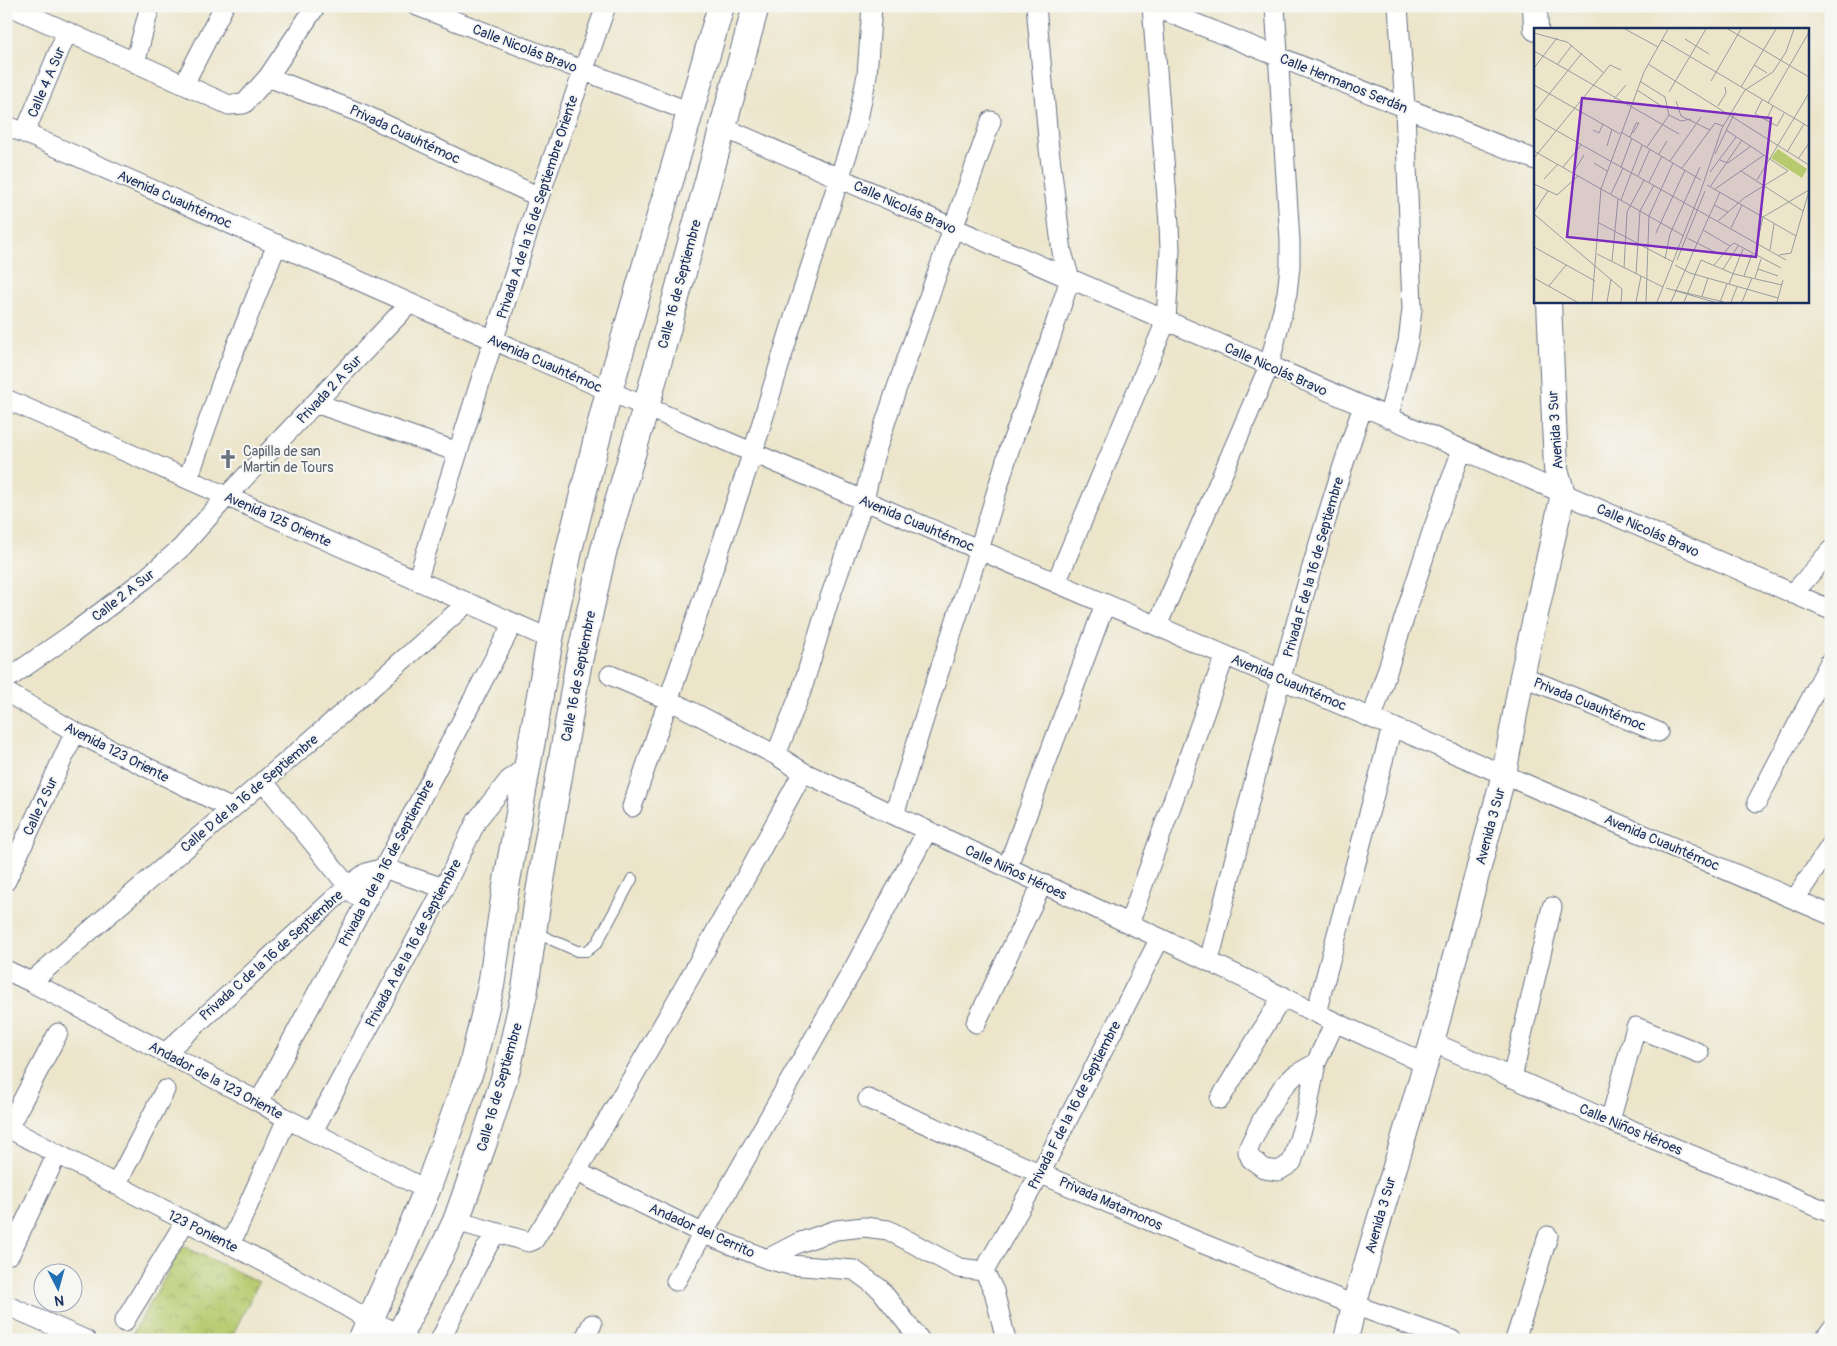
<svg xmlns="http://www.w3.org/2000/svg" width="1837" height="1346" font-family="Pangolin,sans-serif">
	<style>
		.park { fill: url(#park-crowns); stroke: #697c66 }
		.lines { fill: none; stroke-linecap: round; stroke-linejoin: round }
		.service-casing { stroke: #646f84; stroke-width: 12 }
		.minor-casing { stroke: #646f84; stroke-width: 21 }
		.tertiary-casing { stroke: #646f84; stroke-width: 26 }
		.secondary-casing { stroke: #646f84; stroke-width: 28 }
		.service { stroke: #fff; stroke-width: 10 }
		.minor { stroke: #fff; stroke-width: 19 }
		.tertiary { stroke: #fff; stroke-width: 24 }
		.secondary { stroke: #fff; stroke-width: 26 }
		.labels { text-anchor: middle; stroke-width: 4; stroke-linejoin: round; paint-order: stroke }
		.street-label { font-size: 14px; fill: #1b2f5e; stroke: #f6f6f2 }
		.worship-label { font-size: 14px; fill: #5b616d; stroke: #f6f6f2; text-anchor: start }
		.inset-road { fill: none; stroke: #989c9f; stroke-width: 1 }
		.view { fill: #7b2cbf; fill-opacity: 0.15; stroke: #7b2cbf; stroke-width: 2.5 }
		.inset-edge { fill: none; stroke: #1b2f5e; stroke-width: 2.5 }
	</style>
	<defs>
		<pattern id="park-crowns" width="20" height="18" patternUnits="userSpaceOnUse" patternTransform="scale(1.25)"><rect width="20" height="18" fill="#b7ca6e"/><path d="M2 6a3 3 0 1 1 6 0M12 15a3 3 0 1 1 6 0" fill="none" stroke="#94a45e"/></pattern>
	</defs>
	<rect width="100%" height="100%" fill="#f6f6f2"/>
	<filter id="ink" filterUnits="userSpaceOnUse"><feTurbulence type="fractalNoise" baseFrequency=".02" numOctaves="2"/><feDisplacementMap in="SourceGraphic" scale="10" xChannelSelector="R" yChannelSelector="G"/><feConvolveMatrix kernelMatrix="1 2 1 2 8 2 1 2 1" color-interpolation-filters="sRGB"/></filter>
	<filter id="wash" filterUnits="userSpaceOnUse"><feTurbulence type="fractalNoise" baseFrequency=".0096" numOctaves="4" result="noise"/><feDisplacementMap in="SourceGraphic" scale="20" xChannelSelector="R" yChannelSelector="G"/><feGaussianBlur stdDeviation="1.12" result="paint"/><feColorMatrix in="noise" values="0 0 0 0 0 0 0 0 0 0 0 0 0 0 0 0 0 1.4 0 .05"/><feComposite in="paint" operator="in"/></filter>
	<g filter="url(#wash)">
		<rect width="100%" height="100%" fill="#ece5ca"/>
		<!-- park -->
		<path class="park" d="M183 1246 259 1282 230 1340H129Z"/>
	</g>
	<g filter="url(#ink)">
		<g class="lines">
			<!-- service casing -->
			<g class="service-casing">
				<path id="service" d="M534 932 577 951H587L597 943 632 879"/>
			</g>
			<!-- minor casing -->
			<g class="minor-casing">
				<path id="minor" d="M10 6 229 105 244 104 268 77 316 6
					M417 6 690 112
					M135 63 150 6
					M268 77 363 114 539 197
					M184 84 224 6
					M6 125 609 391 1831 915
					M722 127 1831 610
					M25 132 67 32
					M6 399 550 639
					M315 403 458 452
					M1388 418 1408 342 1412 309 1405 107 1398 6
					M188 479 222 382 277 244
					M417 581 539 197 606 6
					M1056 583 1166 321 1170 250 1169 224 1152 6 1536 160
					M1793 594 1831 550
					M1157 626 1269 366 1287 293 1290 266V241L1275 6
					M610 675 669 700 776 755 803 772 894 815 1160 938 1335 1022 1424 1063
					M1522 676 1658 732
					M6 680 72 634 145 579 181 548 227 496 410 303
					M6 692 75 732 230 808
					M1372 718 1432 532 1462 450
					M776 755 802 689 829 600 864 500 874 457 895 393 991 121
					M263 781 355 895
					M1757 802 1831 660
					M632 807 753 452 790 330 857 124 867 75 872 6
					M894 815 932 693 979 550 1010 447 1049 343 1070 279 1062 252 1049 149 1036 6
					M1007 868 1105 604
					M6 881 75 732
					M1795 899 1831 845
					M1129 924 1225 655
					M1209 961C1256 775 1300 588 1363 406
					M6 970 31 982 259 1102 287 1119 427 1190
					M31 982C176 855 324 732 467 603
					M1316 1013 1392 727
					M976 1023 1042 884
					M1432 1042 1610 1121 1831 1213
					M165 1053 348 886 366 873 383 868 444 888
					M1316 1063 1295 1075 1282 1088 1263 1118 1249 1147 1248 1152 1251 1159 1265 1169 1278 1171 1285 1167 1292 1162 1306 1116 1316 1063 1335 1022
					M1512 1078 1552 907
					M868 1099 1194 1240 1354 1305 1452 1340
					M1220 1099 1283 996
					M259 1102 435 772 513 623
					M1610 1121 1636 1027 1699 1053
					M6 1127 327 1295 369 1320 400 1334 407 1340
					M8 1128 58 1033
					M313 1131 444 888 477 820 509 780 527 766
					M577 1172 704 1234 767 1259 790 1265 854 1270 880 1289 920 1340
					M116 1185 165 1090
					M456 1221 529 1242 534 1240C630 1088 718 930 803 772
					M230 1245 287 1119
					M10 1254 57 1154
					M767 1259 798 1243 836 1230 864 1227 888 1230 959 1268 984 1271 994 1291 1006 1340
					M984 1271 1041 1172 1160 938
					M676 1281 854 968 927 831
					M6 1305 86 1340
					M124 1322 185 1222
					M440 1340 484 1252 495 1234
					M584 1340 592 1324
					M1515 1340 1548 1236
					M1824 1340 1831 1330"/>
			</g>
			<!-- tertiary casing -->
			<g class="tertiary-casing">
				<path id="tertiary" d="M1535 6 1536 29
					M1346 1340 1354 1305 1432 1042 1504 774 1522 676 1563 494 1556 469 1549 301"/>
			</g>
			<!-- secondary casing -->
			<g class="secondary-casing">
				<path id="secondary" d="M361 1340 405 1242 427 1190 472 1066 491 986 505 892 550 639 570 546 609 391 721 6
					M397 1340 440 1255 456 1221 483 1145 508 1066 525 989 538 898 578 666 603 553 646 407 756 6"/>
			</g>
			<!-- service -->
			<use href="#service" class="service"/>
			<!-- minor -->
			<use href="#minor" class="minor"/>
			<!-- tertiary -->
			<use href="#tertiary" class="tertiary"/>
			<!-- secondary -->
			<use href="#secondary" class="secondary"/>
		</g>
	</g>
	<!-- icons -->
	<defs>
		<g id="church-bare" transform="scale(1.5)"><path d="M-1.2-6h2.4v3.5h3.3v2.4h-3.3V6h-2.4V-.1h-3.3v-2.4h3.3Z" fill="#6b7280" stroke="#f6f6f2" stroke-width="2.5" paint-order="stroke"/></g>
	</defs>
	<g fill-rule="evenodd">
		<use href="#church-bare" x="228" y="459"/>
	</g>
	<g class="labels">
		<!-- street labels -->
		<g class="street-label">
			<text transform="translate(525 48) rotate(21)" y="5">Calle Nicolás Bravo</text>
			<text transform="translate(46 82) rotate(-67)" y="5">Calle 4 A Sur</text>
			<text transform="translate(1344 83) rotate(22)" y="5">Calle Hermanos Serdán</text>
			<text transform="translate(405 134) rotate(25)" y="5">Privada Cuauhtémoc</text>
			<text transform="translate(175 199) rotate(24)" y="5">Avenida Cuauhtémoc</text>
			<text transform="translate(537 207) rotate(-72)" y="5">Privada A de la 16 de Septiembre Oriente</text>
			<text transform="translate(905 207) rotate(24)" y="5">Calle Nicolás Bravo</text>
			<text transform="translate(679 284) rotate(-75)" y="5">Calle 16 de Septiembre</text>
			<text transform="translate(545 363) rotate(24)" y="5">Avenida Cuauhtémoc</text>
			<text transform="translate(1276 369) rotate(24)" y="5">Calle Nicolás Bravo</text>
			<text transform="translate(329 389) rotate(-47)" y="5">Privada 2 A Sur</text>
			<text transform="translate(1555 430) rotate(-94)" y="5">Avenida 3 Sur</text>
			<text transform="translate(278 519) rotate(24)" y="5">Avenida 125 Oriente</text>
			<text transform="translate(917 523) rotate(23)" y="5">Avenida Cuauhtémoc</text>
			<text transform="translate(1648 530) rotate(24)" y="5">Calle Nicolás Bravo</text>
			<text transform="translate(1313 567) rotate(-74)" y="5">Privada F de la 16 de Septiembre</text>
			<text transform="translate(123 595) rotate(-38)" y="5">Calle 2 A Sur</text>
			<text transform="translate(578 676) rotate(-79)" y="5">Calle 16 de Septiembre</text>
			<text transform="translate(1289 682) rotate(23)" y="5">Avenida Cuauhtémoc</text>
			<text transform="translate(1590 704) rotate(22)" y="5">Privada Cuauhtémoc</text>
			<text transform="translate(117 752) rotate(27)" y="5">Avenida 123 Oriente</text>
			<text transform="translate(249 793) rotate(-40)" y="5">Calle D de la 16 de Septiembre</text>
			<text transform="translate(40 806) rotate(-65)" y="5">Calle 2 Sur</text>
			<text transform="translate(1490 826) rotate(-75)" y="5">Avenida 3 Sur</text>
			<text transform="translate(1662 842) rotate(23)" y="5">Avenida Cuauhtémoc</text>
			<text transform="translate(386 863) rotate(-62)" y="5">Privada B de la 16 de Septiembre</text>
			<text transform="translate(1016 872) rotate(25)" y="5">Calle Niños Héroes</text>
			<text transform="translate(413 943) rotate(-62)" y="5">Privada A de la 16 de Septiembre</text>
			<text transform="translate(271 955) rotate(-42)" y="5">Privada C de la 16 de Septiembre</text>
			<text transform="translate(216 1080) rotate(28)" y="5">Andador de la 123 Oriente</text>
			<text transform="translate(499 1087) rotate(-74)" y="5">Calle 16 de Septiembre</text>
			<text transform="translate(1074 1105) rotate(-63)" y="5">Privada F de la 16 de Septiembre</text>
			<text transform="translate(1631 1129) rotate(23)" y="5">Calle Niños Héroes</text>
			<text transform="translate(1111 1203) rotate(24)" y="5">Privada Matamoros</text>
			<text transform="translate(1380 1215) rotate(-74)" y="5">Avenida 3 Sur</text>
			<text transform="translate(702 1230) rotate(24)" y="5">Andador del Cerrito</text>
			<text transform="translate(203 1231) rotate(27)" y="5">123 Poniente</text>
		</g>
		<!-- worship labels -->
		<g class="worship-label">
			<text x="243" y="456">Capilla de san<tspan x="243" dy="16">Martin de Tours</tspan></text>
		</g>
	</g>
	<!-- overview -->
	<g transform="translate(1534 28)">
		<rect width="275" height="275" fill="#ece5ca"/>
		<path d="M244 121 273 141 268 150 237 130Z" fill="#b7ca6e"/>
		<path class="inset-road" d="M91 1 124 19M194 1 275 49M0 5 33 14 70 45M151 11 175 26M128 12 275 99M0 23 145 106M114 36 275 137M23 37 38 17M220 37 233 45M0 40 23 10M177 53 207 1M107 54 131 69 135 87 147 93 157 91M0 57 86 106M207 59 242 1M103 62 129 79M135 64 172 1M80 71 92 57M228 72 221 86 243 98 250 85M142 73 147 88 176 102M234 75 275 4M184 78 192 65 191 59M0 85 48 25M0 90 252 232M232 92 239 78M59 102 65 105 69 96M87 104 167 152M96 109 102 95H105L99 105M73 118 78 101M113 119 135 87M0 123 150 208M253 124 270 96M125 126 133 113M181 126 201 84M0 130 76 37 87 42M264 131 275 115M186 132 194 135 217 118M136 133 167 89M60 135 73 143M29 139 47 117M87 139 98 110M148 140 181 95 189 98M207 143 269 183M176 144 202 109M39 145 50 127M104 148 116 121M10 151 24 136M223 152 275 65M115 154 128 128M0 156 23 167 44 148M173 157 262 208M176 159 208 112M181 161 230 127M77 166 89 140M87 172 108 117M180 177 194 184M0 184 14 163M0 186 88 261 87 274M184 193 210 170 254 143 192 102M65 195 139 234M197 200 208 177M169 202 196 218M122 205 151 142M153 210 183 225M223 216 229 189 275 162M196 218 200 215 247 240M0 219 61 253M236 222 240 196M63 226 129 259M245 227 257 225 275 163M131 231 136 206 166 139M143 232 171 163M78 233 84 171M141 237 156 245 244 270M180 237 196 218M90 240 93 184 110 152M189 241 204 218M224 241 244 248M102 246 106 183 120 157M210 248 218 226M0 250 43 274M221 250 227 231M195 256 209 221M15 258 32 237M132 260 180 274M140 262 190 274M168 268 174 250M58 274 67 161 110 44 134 1M73 274 77 251M102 274 107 248M112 274 115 188 139 135M123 274 166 165 188 100 211 62 239 44 252 24 260 1M137 274 186 164M150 274 167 232 200 246 248 257M186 274 193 256M197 274 203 259M208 274 218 250M243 274 249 252"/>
		<path class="view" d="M48 70 237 90 222 229 33 209Z"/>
		<rect width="275" height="275" class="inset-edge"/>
	</g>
	<!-- margin -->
	<rect width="1837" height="1346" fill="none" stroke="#f6f6f2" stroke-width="25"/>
	<!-- north arrow -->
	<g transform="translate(58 1288) rotate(174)"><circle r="24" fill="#f6f6f2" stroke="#9ea6b7"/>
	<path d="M0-4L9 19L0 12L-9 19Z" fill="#1f6fb2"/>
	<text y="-8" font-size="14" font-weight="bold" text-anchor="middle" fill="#1b2f5e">N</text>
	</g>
</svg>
